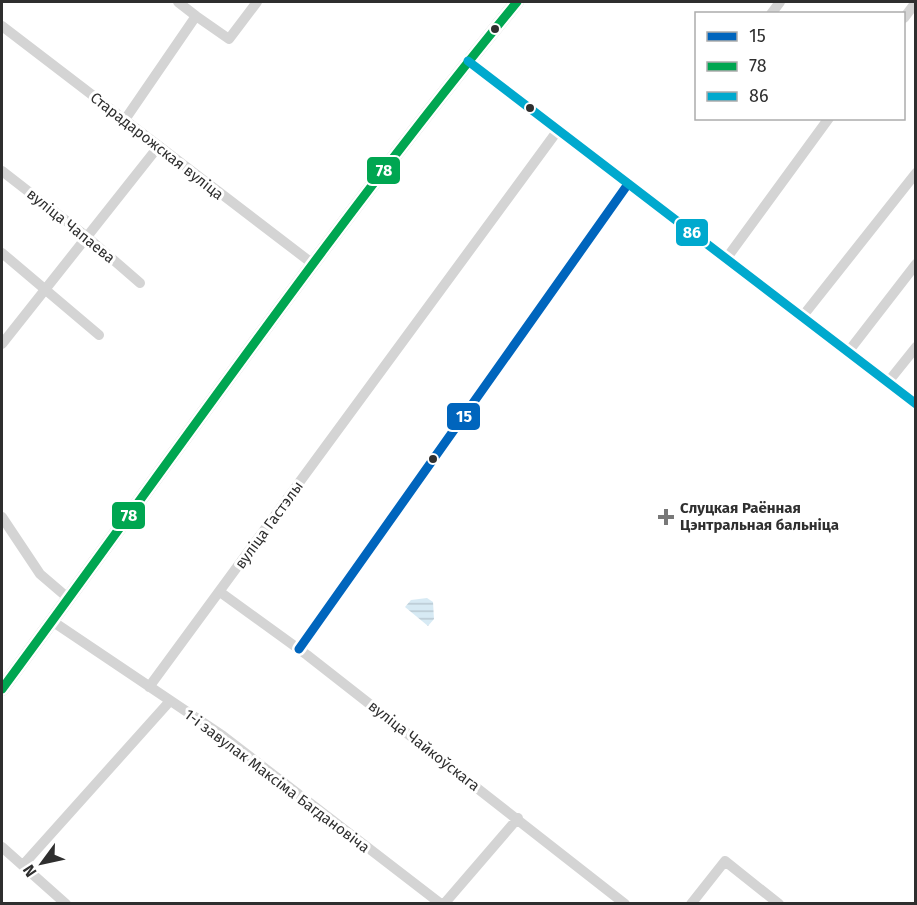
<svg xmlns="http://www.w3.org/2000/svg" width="917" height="905" font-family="'Fira Sans',sans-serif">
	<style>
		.water { fill: url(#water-rules) }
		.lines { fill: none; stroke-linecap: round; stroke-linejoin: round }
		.minor { stroke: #d4d4d4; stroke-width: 10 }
		.secondary { stroke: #cdcdcd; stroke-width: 14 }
		.bus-1-casing { stroke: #fff; stroke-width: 14 }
		.bus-2-casing { stroke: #fff; stroke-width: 14 }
		.bus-3-casing { stroke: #fff; stroke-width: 14 }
		.bus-1 { stroke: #0065bd; stroke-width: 9 }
		.bus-2 { stroke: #00a651; stroke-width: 9 }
		.bus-3 { stroke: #00a9ce; stroke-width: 9 }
		.bus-dot { fill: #2f2f2f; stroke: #fff; stroke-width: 2 }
		.poi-dot { fill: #787878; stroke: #fff; stroke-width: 2 }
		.labels { text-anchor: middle; stroke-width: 6; stroke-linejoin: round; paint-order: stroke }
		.street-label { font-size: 15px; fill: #2f2f2f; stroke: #fff }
		.poi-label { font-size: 15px; font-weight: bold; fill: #2f2f2f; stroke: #fff; text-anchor: start }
		.line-badge { stroke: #fff; stroke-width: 2 }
		.badge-label { font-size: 16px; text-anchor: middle; font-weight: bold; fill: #fff }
	</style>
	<defs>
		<pattern id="water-rules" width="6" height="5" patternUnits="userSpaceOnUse" patternTransform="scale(1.5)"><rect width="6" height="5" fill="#d7eaf4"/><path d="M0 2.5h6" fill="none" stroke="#b9c9d2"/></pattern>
	</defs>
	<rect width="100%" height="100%" fill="#fff"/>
	<!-- water -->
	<path class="water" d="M427 598 433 602 434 619 428 626 405 607 411 600Z"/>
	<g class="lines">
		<!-- minor -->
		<path class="minor" d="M178 2 196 16
			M771 14 780 2
			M904 18 916 2
			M2 26 313 264
			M468 61 916 404
			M124 121 196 16 229 39 257 2
			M2 171 87 237 140 283
			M2 253 99 335
			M726 259 829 118
			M802 317 916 173
			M2 344 158 147
			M848 352 916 264
			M888 382 916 347
			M2 517 40 574 68 598
			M220 592 307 655 625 904
			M52 621 223 736 441 904
			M299 649 628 184
			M149 687 558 130
			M2 847 66 904
			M23 865 170 701
			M444 904 518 818
			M691 904 725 861 779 904"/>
		<!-- secondary -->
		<path class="secondary" d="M2 689C172 459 335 223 517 2"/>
		<!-- bus-1 casing -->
		<g class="bus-1-casing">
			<path id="bus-1" d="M299 649 628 184"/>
		</g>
		<!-- bus-2 casing -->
		<g class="bus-2-casing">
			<path id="bus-2" d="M2 689C172 459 335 223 517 2"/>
		</g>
		<!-- bus-3 casing -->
		<g class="bus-3-casing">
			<path id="bus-3" d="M468 61 916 404"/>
		</g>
		<!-- bus-1 -->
		<use href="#bus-1" class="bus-1"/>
		<!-- bus-2 -->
		<use href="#bus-2" class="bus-2"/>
		<!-- bus-3 -->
		<use href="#bus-3" class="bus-3"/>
	</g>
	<!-- markers -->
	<g class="bus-dot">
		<circle cx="495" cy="29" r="5"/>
		<circle cx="530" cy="108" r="5"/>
		<circle cx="433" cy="459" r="5"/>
	</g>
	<path class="poi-dot" d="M663 508h6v6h6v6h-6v6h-6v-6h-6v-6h6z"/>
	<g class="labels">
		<!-- street labels -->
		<g class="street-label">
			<text transform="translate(157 146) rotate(38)" y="5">Старадарожская вуліца</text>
			<text transform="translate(71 226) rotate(39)" y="5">вуліца Чапаева</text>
			<text transform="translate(269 525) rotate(-54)" y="5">вуліца Гастэлы</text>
			<text transform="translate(424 746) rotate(38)" y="5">вуліца Чайкоўскага</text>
			<text transform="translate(277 781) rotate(37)" y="5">1-і завулак Максіма Багдановіча</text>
		</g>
		<!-- poi labels -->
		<g class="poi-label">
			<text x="680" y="513">Слуцкая Раённая<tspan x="680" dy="17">Цэнтральная бальніца</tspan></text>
		</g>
	</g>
	<g class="line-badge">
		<rect x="366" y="156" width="35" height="29" rx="6" fill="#00a651"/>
		<rect x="675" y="218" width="34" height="29" rx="6" fill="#00a9ce"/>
		<rect x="446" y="402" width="35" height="29" rx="6" fill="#0065bd"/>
		<rect x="111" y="501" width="35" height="29" rx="6" fill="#00a651"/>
	</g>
	<g class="badge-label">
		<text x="384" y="176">78</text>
		<text x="692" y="238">86</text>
		<text x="464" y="422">15</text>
		<text x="129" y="521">78</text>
	</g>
	<!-- border -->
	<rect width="917" height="905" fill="none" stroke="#2f2f2f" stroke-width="6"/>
	<!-- legend -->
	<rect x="695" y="12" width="210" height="108" fill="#ffffff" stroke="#acacac" stroke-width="1.5"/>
	<rect x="707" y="32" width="30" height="9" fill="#0065bd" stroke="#acacac" stroke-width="1.5"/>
	<text x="749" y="42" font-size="18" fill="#2f2f2f">15</text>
	<rect x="707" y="62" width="30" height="9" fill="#00a651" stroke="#acacac" stroke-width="1.5"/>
	<text x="749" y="72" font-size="18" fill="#2f2f2f">78</text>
	<rect x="707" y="92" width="30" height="9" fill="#00a9ce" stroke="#acacac" stroke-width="1.5"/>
	<text x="749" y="102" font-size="18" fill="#2f2f2f">86</text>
	<!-- north arrow -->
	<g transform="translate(42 863) rotate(237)" stroke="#ffffff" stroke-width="4.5" paint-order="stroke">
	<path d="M0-4.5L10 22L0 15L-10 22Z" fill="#2f2f2f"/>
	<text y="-9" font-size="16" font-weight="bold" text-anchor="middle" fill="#2f2f2f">N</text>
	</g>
</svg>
